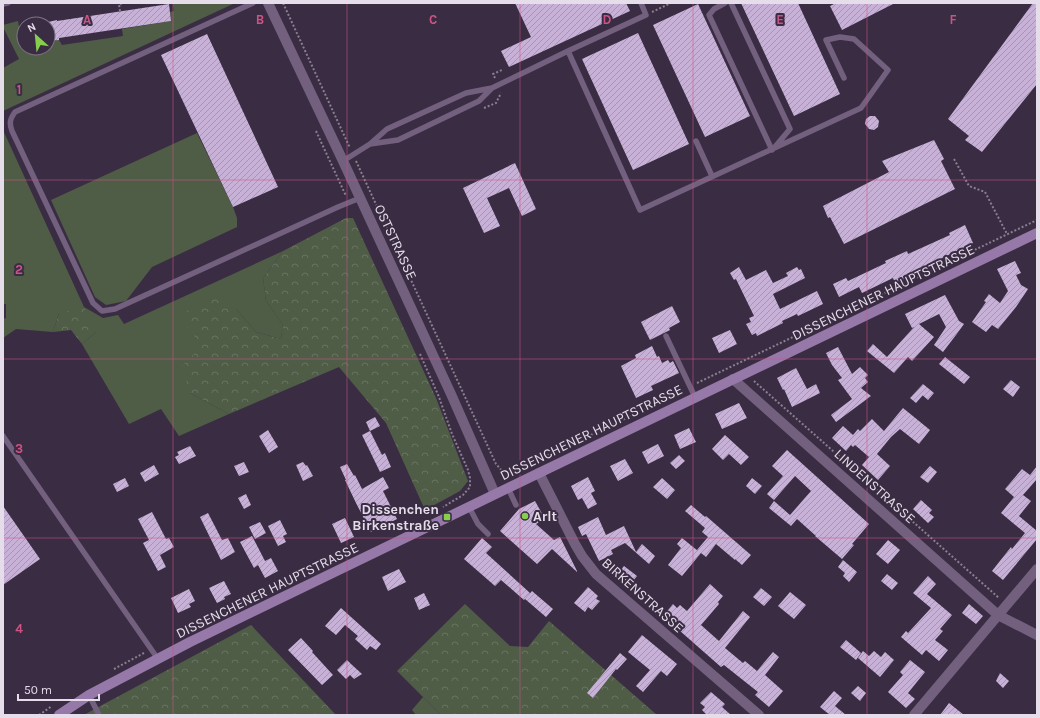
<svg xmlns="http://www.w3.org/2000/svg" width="1040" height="718" font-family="Karla,sans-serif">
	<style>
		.grass { fill: #4f5d47 }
		.forest { fill: url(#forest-crowns) }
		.building { fill: url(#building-hatch) }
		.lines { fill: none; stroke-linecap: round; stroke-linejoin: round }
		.path { stroke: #8a7f91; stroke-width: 2; stroke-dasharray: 2 2; stroke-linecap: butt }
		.service { stroke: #73607f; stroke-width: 5.5 }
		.minor { stroke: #73607f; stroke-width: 10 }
		.secondary { stroke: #9779a9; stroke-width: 10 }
		.grid { fill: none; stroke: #cd5386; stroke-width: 1; stroke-opacity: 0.55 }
		.poi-dot { fill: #85cf4c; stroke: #3a2d43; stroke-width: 1.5 }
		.labels { text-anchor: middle; stroke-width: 4; stroke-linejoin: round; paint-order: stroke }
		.street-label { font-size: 14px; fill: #e6ddeb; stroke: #3a2d43 }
		.poi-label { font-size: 14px; font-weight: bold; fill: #e6ddeb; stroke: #3a2d43; text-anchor: end }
		.grid-label { font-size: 13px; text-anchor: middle; font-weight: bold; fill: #cd5386; stroke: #3a2d43; stroke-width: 4; stroke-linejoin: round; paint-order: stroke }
	</style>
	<defs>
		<pattern id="forest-crowns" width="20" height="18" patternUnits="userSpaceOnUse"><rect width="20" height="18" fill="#4f5d47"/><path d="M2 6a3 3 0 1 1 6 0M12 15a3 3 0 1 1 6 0" fill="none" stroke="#687462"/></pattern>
		<pattern id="building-hatch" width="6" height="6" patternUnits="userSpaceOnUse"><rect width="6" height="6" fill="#c8b1d6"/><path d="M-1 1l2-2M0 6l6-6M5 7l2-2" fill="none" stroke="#a795b2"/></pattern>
	</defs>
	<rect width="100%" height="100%" fill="#3a2d43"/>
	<!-- grass -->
	<path class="grass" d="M173 3H235L3 111V68L19 59 3 27V25L18 21 22 45H24V48H48V41L59 40 62 45 123 36 122 29 171 21 170 12 174 11Z
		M3 130 84 307 103 318 118 315 124 324 283 251 263 278 266 301 283 325 281 339 256 332 236 309 202 346 190 393 229 414 179 436 161 409 129 424 82 344 96 332 59 313 53 332 16 329 3 338V319L6 318V304H3Z
		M197 133 233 207 237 218V227L152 267 126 301 106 305 95 297 51 200Z
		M423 697 441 715H416L412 710Z"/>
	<!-- forest -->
	<path class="forest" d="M346 218H353L436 398 468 481 460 491 425 510 386 423 339 367 229 414 190 393 182 366 202 346 178 316 212 297 236 309 256 332 281 339 283 325 266 301 263 278 283 251Z
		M84 307 96 332 82 344 71 330 53 332 59 313Z
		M465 604 510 646 528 647 549 621 657 715H441L397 671Z
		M251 625 336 715H84L91 711Z"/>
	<!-- building -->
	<path class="building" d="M515 3H626L630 11 509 67 501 51 531 37Z
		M741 3H798L840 94 794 116Z
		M836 3H895L842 30 830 6Z
		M1033 3H1037V84L982 152 965 140 969 136 948 119Z
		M169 4 171 21 59 38V40L48 41V22L57 20V21Z
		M698 4 750 116 705 137 653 25Z
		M638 33 689 144 633 170 582 59Z
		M207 34 278 187 233 207 161 55Z
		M870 116H875L879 121 878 127 874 130 869 129 865 124 866 119Z
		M934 140 944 159 941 161 955 189 844 244 830 217 828 218 823 206 889 172 882 161Z
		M515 163 536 209 522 216 509 188 487 198 500 226 484 233 463 188Z
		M965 225 973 243 916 271 917 273 895 283 893 278 862 293 859 287 839 297 833 284 846 278 848 281 886 263 885 261 907 251 908 254 950 235 949 233Z
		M1015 261 1021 273 1016 275 1021 285 1028 289 1016 307 998 329 992 325 986 332 972 322 986 302 984 301 989 294 1000 303 1008 291 997 269Z
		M739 267 746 280 766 270 773 283 788 276 786 273 797 267 799 270 801 269 805 278 773 294 780 309 817 291 823 304 798 316 797 314 782 321 783 323 757 336 756 333 752 335 746 324 751 322 749 318 754 316 736 279 734 280 730 273Z
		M945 295 959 321 964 324 956 335 943 352 934 345 946 327 939 314 919 324 934 337 912 361 908 357 894 373 867 351 873 344 887 357 914 327 912 328 905 314Z
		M672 306 680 322 669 328 670 330 650 340 641 322Z
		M730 330 737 344 719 353 712 338Z
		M652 346 657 357 659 356 662 363 668 360 670 363 673 361 679 373 651 386 653 390 636 398 621 366 636 358 635 355Z
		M838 347 852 374 860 367 868 375 865 378 868 382 861 388 871 396 836 422 831 415 852 399 838 380 842 378 832 365 826 353Z
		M945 357 970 377 964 384 939 364Z
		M796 368 807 389 816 384 820 393 792 407 784 389 783 390 777 378Z
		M1011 380 1020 387 1013 397 1003 389Z
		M923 384 934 393 928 400 920 393 923 395 916 403 910 398Z
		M739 403 747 418 722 429 715 414Z
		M903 408 930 430 919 444 900 429 891 437 877 454 890 466 878 480 862 465 869 457 855 445 853 447 851 445 846 451 832 438 843 426 853 435 858 429 860 431 872 419 884 431Z
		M375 417 380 426 370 431 366 422Z
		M689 428 696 442 680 449 674 435Z
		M268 430 278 447 269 453 259 436Z
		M370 431 382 455 385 453 391 467 380 472 362 435Z
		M725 435 749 457 741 465 729 454 723 460 712 449Z
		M658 444 664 456 648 464 642 452Z
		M190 446 196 456 179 464 175 457 179 455 177 452Z
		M787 450 869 524 852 544 854 545 842 559 815 536H816L797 519 791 526 769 508 774 501 790 515 811 491 795 476 774 500 767 494 783 476 772 466Z
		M679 455 685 461 676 469 670 463Z
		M625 459 633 473 618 481 610 466Z
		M244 462 249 472 239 476 234 466Z
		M303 462 306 466 307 465 313 476 303 481 296 465Z
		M347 464 354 476 355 475 362 489 383 477 389 488 383 491 397 519 371 532 356 503 345 480H346L340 467Z
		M154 465 159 474 145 482 140 473Z
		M930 466 937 472 928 483 920 477Z
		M1037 466V479L1023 495 1031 501 1019 516 1037 531V539L1003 580 992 571 1011 547 1012 549 1025 533 1001 513 1014 497 1005 489 1022 469 1030 475Z
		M588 477 595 491 591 493 597 504 588 509 582 498 578 500 571 486Z
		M125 478 129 486 117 492 113 484Z
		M662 478 675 490 667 499 653 487Z
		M752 478 762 486 755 494 746 486Z
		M246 494 251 505 244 509 238 498Z
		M921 500 932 510 929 513 934 517 928 523 913 509Z
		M535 501 545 519 536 524 554 540 560 537 577 571V572L552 549 537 564 500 531 519 509Z
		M691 505 705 517 706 516 744 549 751 555 742 565 735 559V560L716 544 706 557 701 553 682 576 668 565 681 548 677 544 682 538 698 551 697 550 708 537 702 532 705 528 685 511Z
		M3 506 40 559 3 585Z
		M152 512 166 539 169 538 174 547 160 555 166 567 158 571 143 543 149 540 138 519Z
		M208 513 222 540 228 538 235 552 221 560 200 517Z
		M598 517 606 535 624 526 636 552 642 544 655 556 649 564 625 543 611 550 613 554 599 561 586 534 582 536 578 527Z
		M345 518 354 537 341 543 332 524Z
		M280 520 287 534 283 536 286 542 278 546 268 526Z
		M260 522 266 533 255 539 249 527Z
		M252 536 265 561 271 558 278 571 265 578 258 565 254 568 240 542Z
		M482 538 492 547 486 553 530 593 524 600 501 580 495 586 464 559Z
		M888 540 900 550 888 564 876 554Z
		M843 560 857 572 849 582 843 576 845 573 838 567Z
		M624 566 637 576 629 586 616 576Z
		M399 569 406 582 388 591 382 577Z
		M887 574 898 583 892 590 881 581Z
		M928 576 936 584 927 594 952 615 940 629 943 631 935 640 948 650 939 661 926 650 922 655 901 637 906 631 908 633 931 608 913 593Z
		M224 581 231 594 224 597 225 599 217 603 209 588Z
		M710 584 723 596 718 602 719 604 701 625 719 641 743 611 750 617 725 648 743 663 745 661 757 671 773 652 779 657 765 675 783 691 769 707 755 695 758 692 724 665 721 667 663 616 673 604 677 608 680 605 687 611Z
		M588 587 598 596 596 599 600 601 592 610 588 607 585 612 574 603Z
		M761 588 772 597 764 606 753 597Z
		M189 589 195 601 189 604 191 607 178 613 171 598Z
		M532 591 553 609 546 617 525 599Z
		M790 592 806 605 794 619 778 606Z
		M424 593 430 605 419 610 414 598Z
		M969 604 983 616 976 624 962 613Z
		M341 608 381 644 376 650 370 646 367 650 355 639 358 636 345 625 336 635 325 626Z
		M642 635 677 664 667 676 661 671 643 692 636 686 650 670 628 652Z
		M301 638 313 651 312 652 333 675 322 685 288 650Z
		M846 640 861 653 856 660 840 647Z
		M863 651 869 656 874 651 881 657 885 652 894 660 880 677 858 658Z
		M620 653 627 659 617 670 616 669 593 698 587 693Z
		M347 660 351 664 362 674 354 679 350 675 346 679 337 670Z
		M910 660 925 672 908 693 915 699 906 708 888 692 903 675 900 672Z
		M1000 673 1009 681 1003 688 996 681Z
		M858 686 866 693 860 701 851 693Z
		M834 691 842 698 835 706 846 715H830L820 707Z
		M711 692 725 704 722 707 731 715H707L702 710 705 707 700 703Z
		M949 703 964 715H940Z"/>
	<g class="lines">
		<!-- path -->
		<path class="path" d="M283 3 350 148
			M120 11 119 4 124 3
			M652 12 671 3
			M495 78 493 74 502 70
			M484 108 496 103 501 93
			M316 131 346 196
			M954 159 969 186 985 192 1007 234
			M356 161 496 464 503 472H507L517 469 570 445 683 391
			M420 354 439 397 452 434 468 470 470 478V487L463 495 443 507
			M754 381 999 598
			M697 383 1037 220
			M200 625 233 608
			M114 669 144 653
			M39 715 52 706"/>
		<!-- service -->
		<path class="service" d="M253 3 15 112C10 119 9 123 12 131L93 303 102 311 115 309 338 207 360 198
			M725 3 714 9 709 15 772 150
			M731 3 790 129 774 148
			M3 4 8 3
			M568 51 640 210 861 108 888 70 854 39 840 37 826 40 844 78
			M696 141 712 176
			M370 144 398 140 479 101 492 88
			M343 161 370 144 387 129 466 93 492 88 568 51 646 15 641 3
			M666 336 695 397
			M3 436 158 659
			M508 488 516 505
			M469 507 478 524 488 534
			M89 695 99 715"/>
		<!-- minor -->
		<path class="minor" d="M268 3 343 161 451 394 495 494
			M733 379 998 615 1037 635
			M539 473 575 544 582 556 596 574 759 715
			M914 715 1037 569"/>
		<!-- secondary -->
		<path class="secondary" d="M59 715 89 695 190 642 539 473 1037 233"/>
	</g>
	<!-- grid -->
	<path class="grid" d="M173 3V715M347 3V715M520 3V715M693 3V715M867 3V715M3 180H1037M3 359H1037M3 538H1037"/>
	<!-- markers -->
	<g class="poi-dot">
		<circle cx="525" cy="516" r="4"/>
		<rect x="443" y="513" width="8" height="8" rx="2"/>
	</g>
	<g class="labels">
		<!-- street labels -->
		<g class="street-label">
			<text transform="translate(396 242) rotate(65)" y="5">OSTSTRASSE</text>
			<text transform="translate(883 292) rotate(-26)" y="5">DISSENCHENER HAUPTSTRASSE</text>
			<text transform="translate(591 432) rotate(-26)" y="5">DISSENCHENER HAUPTSTRASSE</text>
			<text transform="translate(875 486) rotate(42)" y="5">LINDENSTRASSE</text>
			<text transform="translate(267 590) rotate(-26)" y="5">DISSENCHENER HAUPTSTRASSE</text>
			<text transform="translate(643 595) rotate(42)" y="5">BIRKENSTRASSE</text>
		</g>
		<!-- poi labels -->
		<g class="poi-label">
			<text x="439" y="514">Dissenchen<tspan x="439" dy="16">Birkenstraße</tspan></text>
			<text x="533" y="521" text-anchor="start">Arlt</text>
		</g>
	</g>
	<g class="grid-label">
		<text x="87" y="24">A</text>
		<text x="260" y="24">B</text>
		<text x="433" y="24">C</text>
		<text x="607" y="24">D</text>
		<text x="780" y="24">E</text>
		<text x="953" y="24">F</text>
		<text x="19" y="94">1</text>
		<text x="19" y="274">2</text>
		<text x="19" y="453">3</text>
		<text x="19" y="633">4</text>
	</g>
	<!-- border -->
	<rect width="1040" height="718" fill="none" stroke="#e6ddeb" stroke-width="8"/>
	<!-- north arrow -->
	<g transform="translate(36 36) rotate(333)"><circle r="19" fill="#3a2d43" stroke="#7f7386"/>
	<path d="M0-3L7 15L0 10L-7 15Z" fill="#85cf4c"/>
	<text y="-6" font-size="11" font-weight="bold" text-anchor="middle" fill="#e6ddeb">N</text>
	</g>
	<!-- scale -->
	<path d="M18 694v6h81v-6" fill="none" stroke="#e6ddeb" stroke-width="2"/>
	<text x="24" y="694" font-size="12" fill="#e6ddeb" stroke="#3a2d43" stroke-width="3" paint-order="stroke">50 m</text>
</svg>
